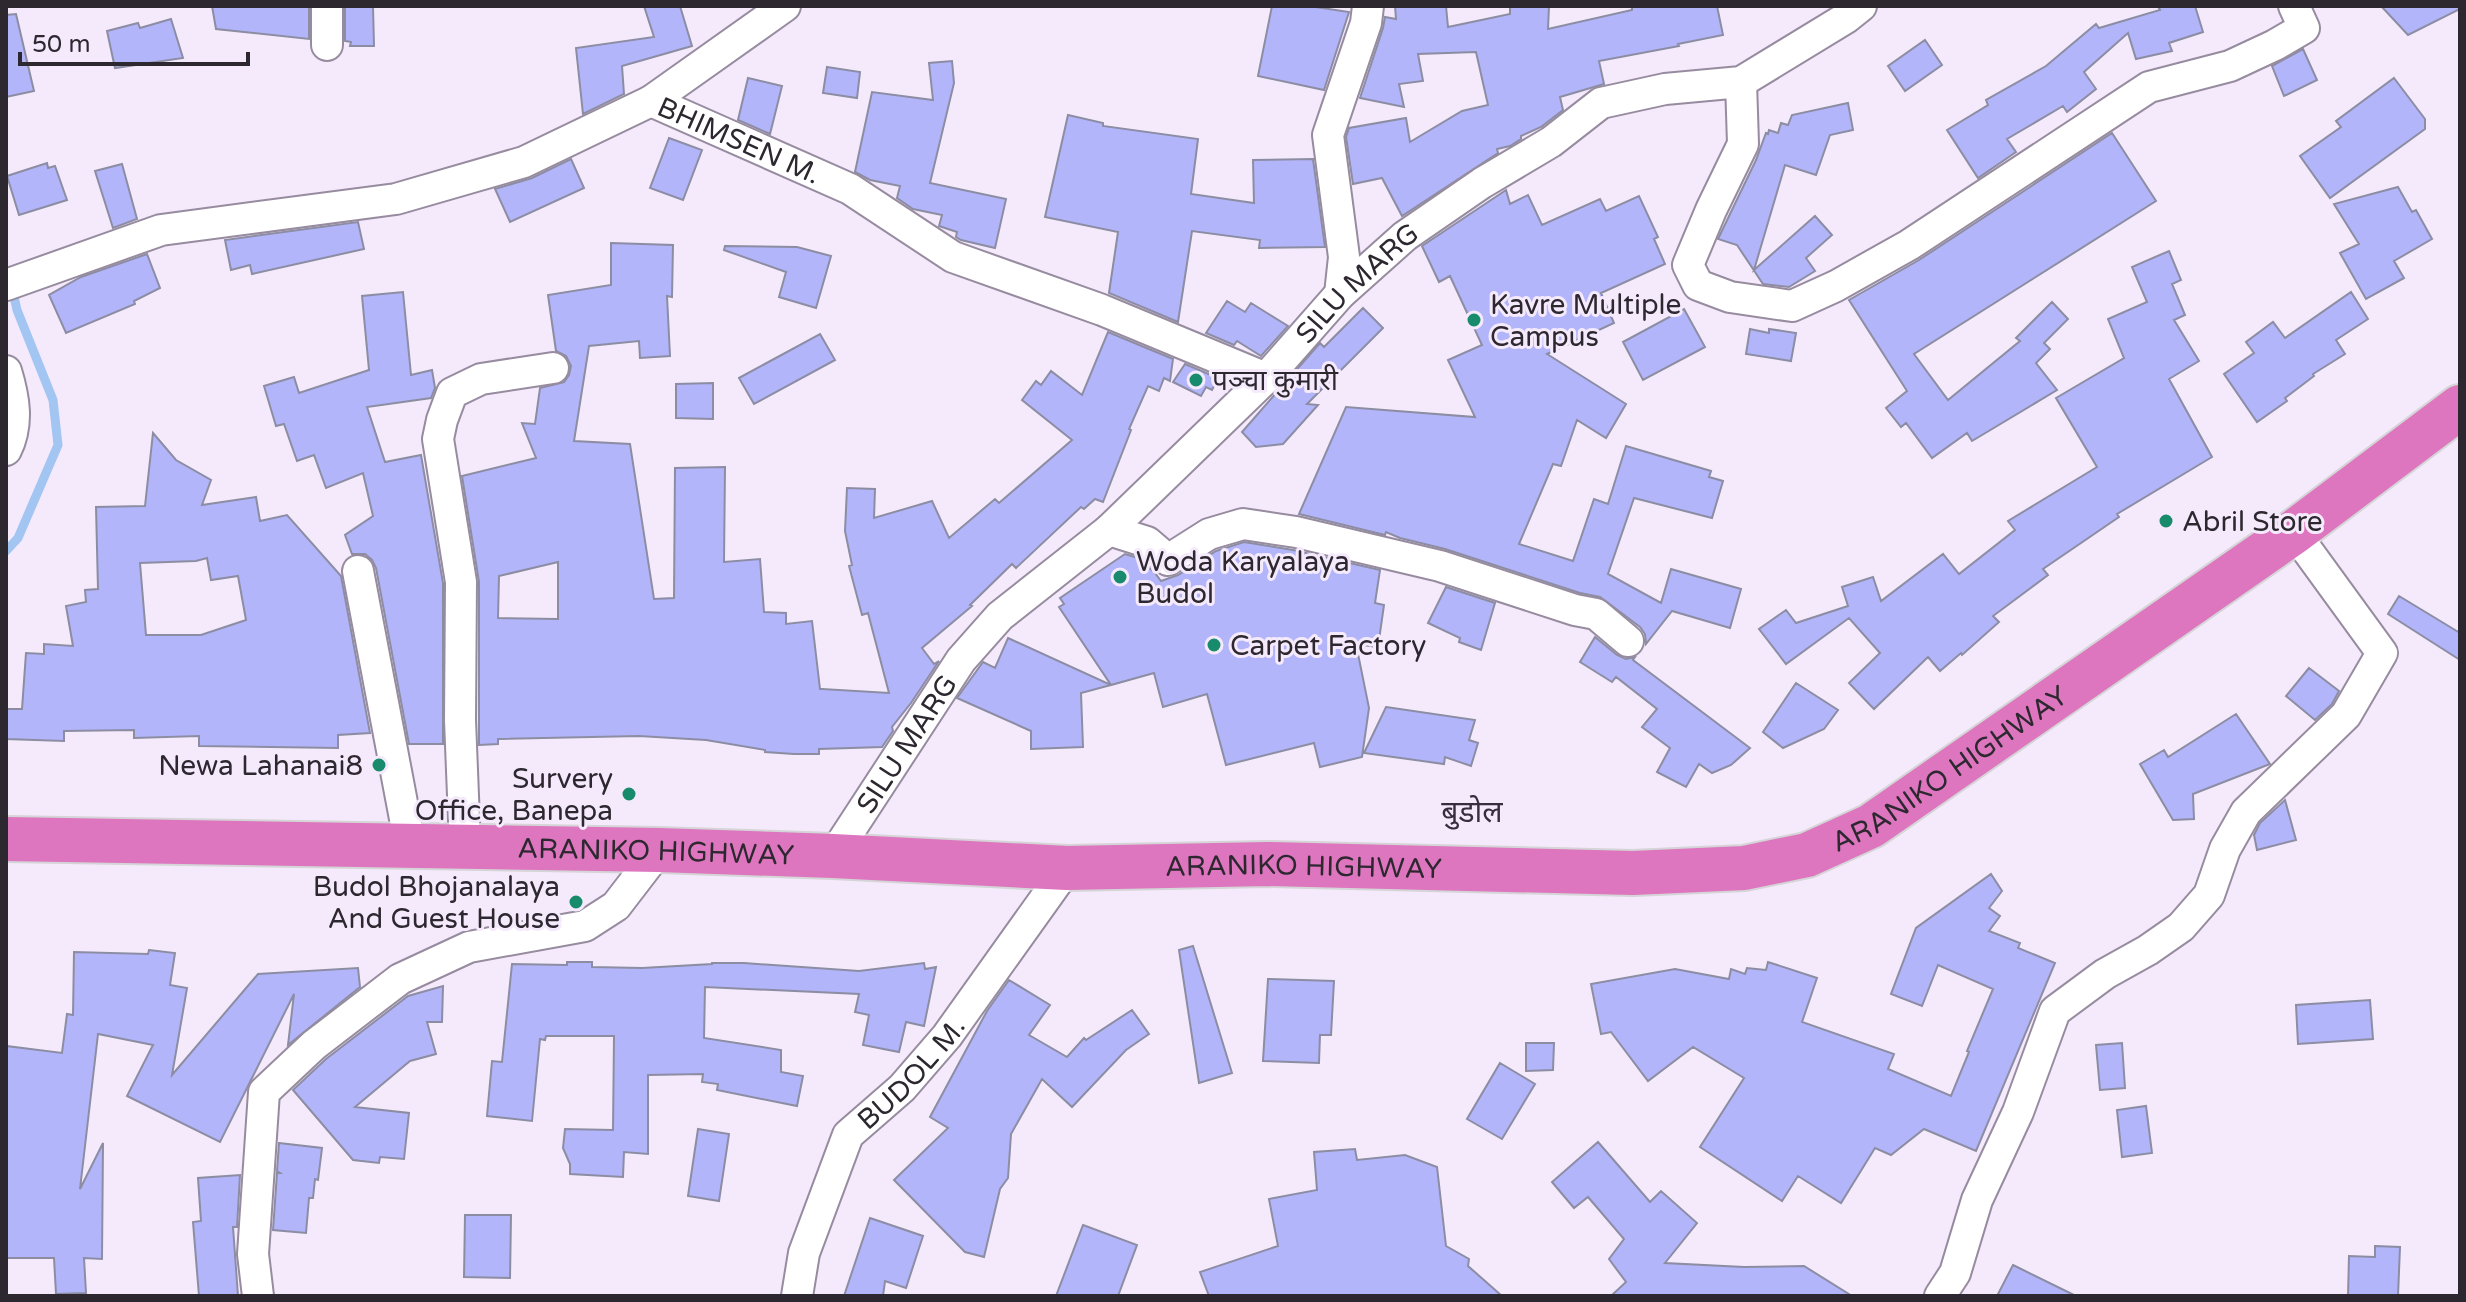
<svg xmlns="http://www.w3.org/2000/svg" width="2466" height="1302" font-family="'Varela Round','Noto Sans Devanagari',sans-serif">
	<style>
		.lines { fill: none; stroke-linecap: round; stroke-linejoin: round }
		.stream { stroke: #a2c5f2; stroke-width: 9 }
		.building { fill: #b3b5fb; stroke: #8c8da3; stroke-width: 2; fill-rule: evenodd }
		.minor-casing { stroke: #978b9f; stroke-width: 34 }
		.highway-casing { stroke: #d5d4d6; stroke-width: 48 }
		.minor { stroke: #fff; stroke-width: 30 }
		.highway { stroke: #dd75bf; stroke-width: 44 }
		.poi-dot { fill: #178b6b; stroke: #f5eafc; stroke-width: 3 }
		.labels { text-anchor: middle; stroke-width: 6; stroke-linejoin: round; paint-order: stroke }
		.street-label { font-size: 28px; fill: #2d2830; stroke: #f5eafc }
		.poi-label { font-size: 28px; fill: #2d2830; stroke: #f5eafc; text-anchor: start }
		.neighbourhood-label { font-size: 30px; fill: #372d3e; stroke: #f5eafc }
	</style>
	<rect width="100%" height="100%" fill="#f5eafc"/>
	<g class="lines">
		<!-- stream -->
		<path class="stream" d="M6 551 18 538 58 445 53 400 17 310 12 288"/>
	</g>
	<!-- building -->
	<path class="building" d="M212 6H309V39L216 29Z
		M345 6H373L374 46H350L351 42 345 41Z
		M644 6H680L692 46 622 66 624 94 583 114 576 48 654 37Z
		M1272 6H1309L1349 12 1324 90 1258 76Z
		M1395 6H1446L1448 27 1510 14V6H1549L1548 29 1632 10V6H1717L1723 35 1678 44 1679 46 1599 61 1604 84 1560 97 1563 110 1541 127 1521 136V139L1510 146 1497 149 1498 153 1402 216 1382 178 1353 184 1346 137 1349 128 1406 118 1410 142 1462 111 1488 105 1476 52 1418 54 1423 81 1399 84 1404 107 1360 98 1383 28 1385 17 1396 19Z
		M2158 6H2195L2203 32 2169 43 2172 51 2136 59 2128 33 2084 72 2096 89 2067 112 2063 106 2007 139 2016 152 1978 178 1947 130 1988 105 1986 100 2046 66 2096 24 2099 28 2160 10Z
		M2381 6H2460V9L2408 35Z
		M16 14 34 91 6 97V15Z
		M171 19 183 58 115 68 107 31 138 23 140 28Z
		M1925 40 1942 65 1905 91 1888 66Z
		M2303 49 2317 80 2284 96 2272 66Z
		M952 61 954 83 930 183 1006 199 995 248 961 240 956 237 957 232 939 226 942 215 913 209 897 198 900 186 870 180 855 172 872 92 933 100 929 63Z
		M827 67 860 72 857 98 823 93Z
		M748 78 782 86 770 134 738 120Z
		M2394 78 2425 119V129L2330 198 2300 156 2341 127 2336 121Z
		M1848 103 1853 130 1830 135 1816 175 1785 165 1754 270 1815 216 1832 235 1806 258 1815 271 1789 287 1763 284 1737 245 1718 239 1756 160 1766 133 1768 134 1769 130 1778 133 1781 123 1788 125 1792 115Z
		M1068 115 1103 123V126L1198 139 1191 194 1254 203 1253 160 1313 159 1325 247 1259 248 1260 240 1192 231 1178 322 1109 293 1118 232 1045 217Z
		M2112 133 2156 201 1914 354 1948 400 2020 341 2016 338 2052 302 2068 319 2044 343 2050 349 2036 363 2057 390 1972 441 1967 433 1932 458 1906 423 1901 427 1886 408 1907 391 1849 300 1919 260Z
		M669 138 702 150 683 200 650 188Z
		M571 159 584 188 510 222 495 189 532 178Z
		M47 163 48 168 55 166 67 200 19 215 7 176Z
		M122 164 137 219 113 228 95 171Z
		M2398 187 2412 212 2416 210 2432 239 2394 261 2404 278 2366 299 2340 253 2359 244 2334 204Z
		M1506 190 1510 204 1528 195 1542 225 1600 199 1606 211 1639 196 1658 237 1654 239 1665 264 1601 293 1614 323 1547 354 1626 404 1606 438 1577 420 1561 466 1553 464 1519 544 1573 561 1594 499 1608 504 1626 446 1711 471 1709 477 1723 481 1712 518 1634 498 1608 574 1661 603 1671 569 1741 589 1730 628 1672 611 1646 644 1645 634 1640 627 1600 597 1580 593 1445 549 1400 538 1386 532 1385 535 1299 514 1346 407 1475 417 1448 360 1482 345 1450 276 1439 282 1422 246Z
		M358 222 364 249 252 274 250 265 231 270 225 240Z
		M611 243 673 245 672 297 667 296 670 356 640 358 639 341 589 346 574 441 630 444 654 599 674 598 675 468 725 467 724 562 760 559 764 612 786 613V624L812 621 820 689H822L889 693 868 613 862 615 849 566 852 565 845 531 847 488 875 489 874 518 932 501 949 538 995 499 999 503 1072 440 1022 400 1036 381 1041 385 1051 371 1082 395 1108 332 1173 359 1170 381 1164 378 1159 391 1148 386 1129 429 1131 430 1103 502 1095 499 1084 509 1081 507 1016 568 1012 564 970 605 972 606 922 648 934 664 939 661 911 703 892 727 893 731 882 747 819 749V754H794L765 752V750L706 740 639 736 498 739V744L479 745V582L462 476 536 458 522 423 535 424 540 388 564 382 569 375 571 366 566 356 556 351 548 295 611 285ZM558 562V619L498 618 499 576Z
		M725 246 797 247 831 256 816 308 779 297 786 272 724 250Z
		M2169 251 2181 280 2172 284 2185 315 2174 320 2199 361 2169 379 2212 457 2117 514 2119 517 2043 569 2048 575 1993 616 1999 622 1962 655 1961 653 1940 671 1928 657 1874 709 1849 683 1880 653 1849 618 1786 664 1759 629 1786 610 1796 623 1848 606 1842 587 1873 577 1881 601 1943 554 1959 574 2015 530 2008 521 2097 467 2056 398 2124 358 2108 319 2147 302 2132 267Z
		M147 254 160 288 134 301 135 304 66 333 49 295 81 277Z
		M403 292 411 375 432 370 435 388 431 398 367 407 385 462 421 455 443 583V744H409L376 568 372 560 365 554H352L345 535 373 516 363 473 326 488 314 455 297 461 284 424 276 426 264 386 294 377 299 393 369 370 362 296Z
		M2351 292 2368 319 2336 340 2345 354 2313 374 2314 376 2285 398 2287 401 2257 422 2224 374 2254 353 2246 342 2273 322 2285 338Z
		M1227 301 1245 312 1251 303 1288 326 1261 356 1237 341 1234 345 1206 333Z
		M1363 308 1383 328 1307 404 1318 405 1283 444 1256 447 1242 432 1320 343 1324 347Z
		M1684 309 1705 347 1643 380 1623 342Z
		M1750 329 1769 333V329L1796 333 1791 361 1746 354Z
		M820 334 835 360 754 404 739 378Z
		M1185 364 1218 378 1212 390 1206 387 1201 396 1173 382Z
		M713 383V419L676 418V384Z
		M153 433 176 460 211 480 202 505 256 497 260 521 287 515 341 576 370 733 338 735V748L199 746V736L134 738V730L64 731V741L6 739V709H22L26 653 44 654V644L73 646 66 606 86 602 85 590 98 589 96 507 145 506ZM207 558 211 580 238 576 246 620 201 635H146L140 563 196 561Z
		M1244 542 1293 550 1380 570 1375 603 1384 605 1378 647 1356 644 1369 708 1362 757 1320 767 1314 743 1226 765 1207 694 1163 707 1154 673 1111 685 1059 607 1064 604 1060 598 1125 554 1138 558 1155 573 1161 581 1178 575 1216 551Z
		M1446 587 1495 603 1481 650 1459 642 1460 638 1428 623Z
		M2399 596 2460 633V660L2388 614Z
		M1595 637 1617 655 1626 659 1635 657 1633 660 1750 748 1731 765 1712 773 1699 764 1686 787 1657 772 1670 748 1642 727 1657 709 1616 677 1612 682 1580 662Z
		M1008 638 1111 685 1081 693 1083 747 1031 749V731L957 698 983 662 995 668Z
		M2309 668 2339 691 2332 704 2315 720 2286 696Z
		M1796 683 1838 710 1824 729 1783 748 1763 732Z
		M1386 707 1475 720 1469 740 1478 743 1471 766 1445 757 1444 764 1364 753Z
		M2236 714 2270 764 2193 794 2194 819 2173 820 2140 764 2164 750 2168 757Z
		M2285 800 2296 840 2257 850 2254 835 2260 823Z
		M1991 874 2002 891 1989 908 2000 916 1989 931 2020 943 2018 948 2055 963 1976 1151 1924 1129 1891 1155 1875 1148 1841 1203 1798 1176 1782 1201 1700 1147 1744 1078 1693 1047 1648 1081 1611 1032 1601 1034 1591 984 1675 969 1729 979 1731 969 1745 974 1747 968 1766 970 1768 962 1817 978 1802 1022 1894 1054 1888 1069 1951 1096 1969 1052 1967 1051 1993 989 1938 965 1922 1006 1891 994 1916 928Z
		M1193 946 1232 1073 1199 1083 1179 950Z
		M149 950 175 953 170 985 187 988 172 1075 258 974 358 968 360 987 288 1045 294 994 220 1142 127 1096 153 1045 98 1034 80 1189 103 1143 102 1259 84 1258 86 1293 56 1294 54 1258H6V1046L62 1053 67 1014 73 1015 74 952 148 954Z
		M567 962H592V967L642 968 712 964V963H744L859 971 924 963 925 969 936 967 924 1026 906 1022 899 1052 863 1045 869 1015 855 1012 859 994 705 987 704 1038 781 1050V1072L803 1076 797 1106 717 1090 718 1084 702 1082 703 1074 648 1075V1154L624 1152 623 1177 570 1174V1164L563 1148 565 1129 613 1130 614 1036H546L545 1040 540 1039 532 1121 487 1116 492 1061 502 1062 512 964 567 965Z
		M1268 979 1334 981 1331 1035H1320L1319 1063 1263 1061Z
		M1009 980 1050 1005 1029 1035 1067 1057 1084 1038 1086 1040 1132 1010 1149 1034 1126 1050 1072 1107 1042 1079 1011 1134 1008 1178 1000 1189 984 1257 965 1252 894 1180 948 1128 930 1117 987 1011Z
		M443 986 442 1022H427L436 1054 410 1061 355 1107 409 1113 404 1159 380 1157 379 1163 353 1160 293 1090 326 1059 408 996Z
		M2370 1000 2373 1039 2298 1044 2296 1005Z
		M1526 1043H1554L1553 1070 1526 1071Z
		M2122 1043 2125 1088 2100 1090 2096 1045Z
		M1500 1063 1535 1084 1502 1139 1467 1119Z
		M2146 1106 2152 1153 2122 1157 2117 1110Z
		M698 1129 729 1134 719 1201 688 1196Z
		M1598 1142 1650 1202 1661 1191 1697 1223 1665 1263 1744 1267 1804 1266 1852 1296H1611L1626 1282 1609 1259 1624 1239 1588 1197 1574 1208 1552 1182Z
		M279 1143 322 1148 318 1180 315 1179 313 1198H309L306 1233 273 1230 277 1173H280L277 1171Z
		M1355 1149 1357 1160 1405 1155 1437 1167 1446 1246 1469 1259 1468 1266 1502 1296H1209L1200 1272 1278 1246 1269 1199 1317 1190 1314 1152Z
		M240 1175 237 1227H233L238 1296H199L193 1222 201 1221 198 1178Z
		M465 1215H511L510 1278 464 1277Z
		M870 1218 923 1236 906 1288 885 1281 883 1296H844Z
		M1083 1225 1137 1245 1118 1296H1056Z
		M2375 1246 2400 1247 2398 1296H2348L2349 1256 2375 1257Z
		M2013 1265 2076 1296H1997Z"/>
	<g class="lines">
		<!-- minor casing -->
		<g class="minor-casing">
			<g id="minor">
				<path d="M327 6V45"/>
				<path d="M1741 82 1743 144 1711 210 1688 265 1698 285 1730 297 1792 306 1836 286 1909 245 2149 87 2230 66 2275 45 2304 28 2294 6"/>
				<path d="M651 101 785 6"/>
				<path id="s1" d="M6 285 161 230 396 199 524 162 651 101 850 189 953 257 1102 310 1266 378"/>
				<path d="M1340 294 1344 257 1328 135 1366 23 1368 6"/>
				<path d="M6 371C14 397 19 424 6 450"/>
				<path d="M1109 530 1147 542 1168 560 1209 534 1243 524 1296 532 1440 566 1575 610 1596 614 1628 641"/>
				<path d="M358 571 410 845"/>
				<path d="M465 846 460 720 461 582 438 439 442 420 452 393 481 379 553 368"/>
				<path id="s2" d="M833 856 961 660 1000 616 1109 530 1266 378 1340 294 1405 236 1482 183 1551 142 1601 103 1665 89 1741 82 1846 18 1861 6"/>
				<path d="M258 1296 253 1254 264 1092 314 1045 400 979 469 947 585 926 616 906 659 850"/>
				<path id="s3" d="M797 1296 804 1253 848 1135 902 1088 947 1036 1067 868"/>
				<path d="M1940 1296 1955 1273 1977 1200 2018 1112 2055 1011 2105 974 2148 950 2181 927 2209 895 2225 849 2246 812 2346 715 2382 653 2294 532"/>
			</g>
		</g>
		<!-- highway casing -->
		<g class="highway-casing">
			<g id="highway">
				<path id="s4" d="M6 839 659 850 833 856 1067 868 1267 864 1633 873 1744 868 1807 855 1871 826 2294 532 2460 407"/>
			</g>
		</g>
		<!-- minor -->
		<use href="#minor" class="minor"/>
		<!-- highway -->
		<use href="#highway" class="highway"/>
	</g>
	<!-- markers -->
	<g class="poi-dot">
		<circle cx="1474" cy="320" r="8"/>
		<circle cx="1196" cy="380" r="8"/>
		<circle cx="2166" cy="521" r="8"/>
		<circle cx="1120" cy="577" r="8"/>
		<circle cx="1214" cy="645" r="8"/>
		<circle cx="379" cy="765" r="8"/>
		<circle cx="629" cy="794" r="8"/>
		<circle cx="576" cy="902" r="8"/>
	</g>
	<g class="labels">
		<!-- street labels -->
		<g class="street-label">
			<text dy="10" stroke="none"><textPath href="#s1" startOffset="772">BHIMSEN M.</textPath></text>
			<text dy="10" stroke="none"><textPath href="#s2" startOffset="782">SILU MARG</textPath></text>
			<text dy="10" stroke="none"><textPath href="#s2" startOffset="134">SILU MARG</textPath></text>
			<text dy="10" stroke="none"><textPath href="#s4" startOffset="1970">ARANIKO HIGHWAY</textPath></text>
			<text dy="10" stroke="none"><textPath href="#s4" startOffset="650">ARANIKO HIGHWAY</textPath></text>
			<text dy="10" stroke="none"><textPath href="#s4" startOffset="1298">ARANIKO HIGHWAY</textPath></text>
			<text dy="10" stroke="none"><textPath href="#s3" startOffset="258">BUDOL M.</textPath></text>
		</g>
		<!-- poi labels -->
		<g class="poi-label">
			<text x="1490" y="314">Kavre Multiple<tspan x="1490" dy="32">Campus</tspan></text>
			<text x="1212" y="390">पञ्चा कुमारी</text>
			<text x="2182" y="531">Abril Store</text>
			<text x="1136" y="571">Woda Karyalaya<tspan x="1136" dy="32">Budol</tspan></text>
			<text x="1230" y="655">Carpet Factory</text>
			<text x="363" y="775" text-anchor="end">Newa Lahanai8</text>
			<text x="613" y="788" text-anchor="end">Survery<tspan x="613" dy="32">Office, Banepa</tspan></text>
			<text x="560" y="896" text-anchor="end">Budol Bhojanalaya<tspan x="560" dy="32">And Guest House</tspan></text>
		</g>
		<!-- neighbourhood labels -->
		<g class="neighbourhood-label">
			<text x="1472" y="822">बुडोल</text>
		</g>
	</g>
	<!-- border -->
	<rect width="2466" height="1302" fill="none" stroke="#2d2830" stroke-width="16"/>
	<!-- scale -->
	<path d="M20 52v12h228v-12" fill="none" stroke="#2d2830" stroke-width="4"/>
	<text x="32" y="52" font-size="24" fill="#2d2830" stroke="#f5eafc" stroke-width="6" paint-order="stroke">50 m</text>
</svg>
